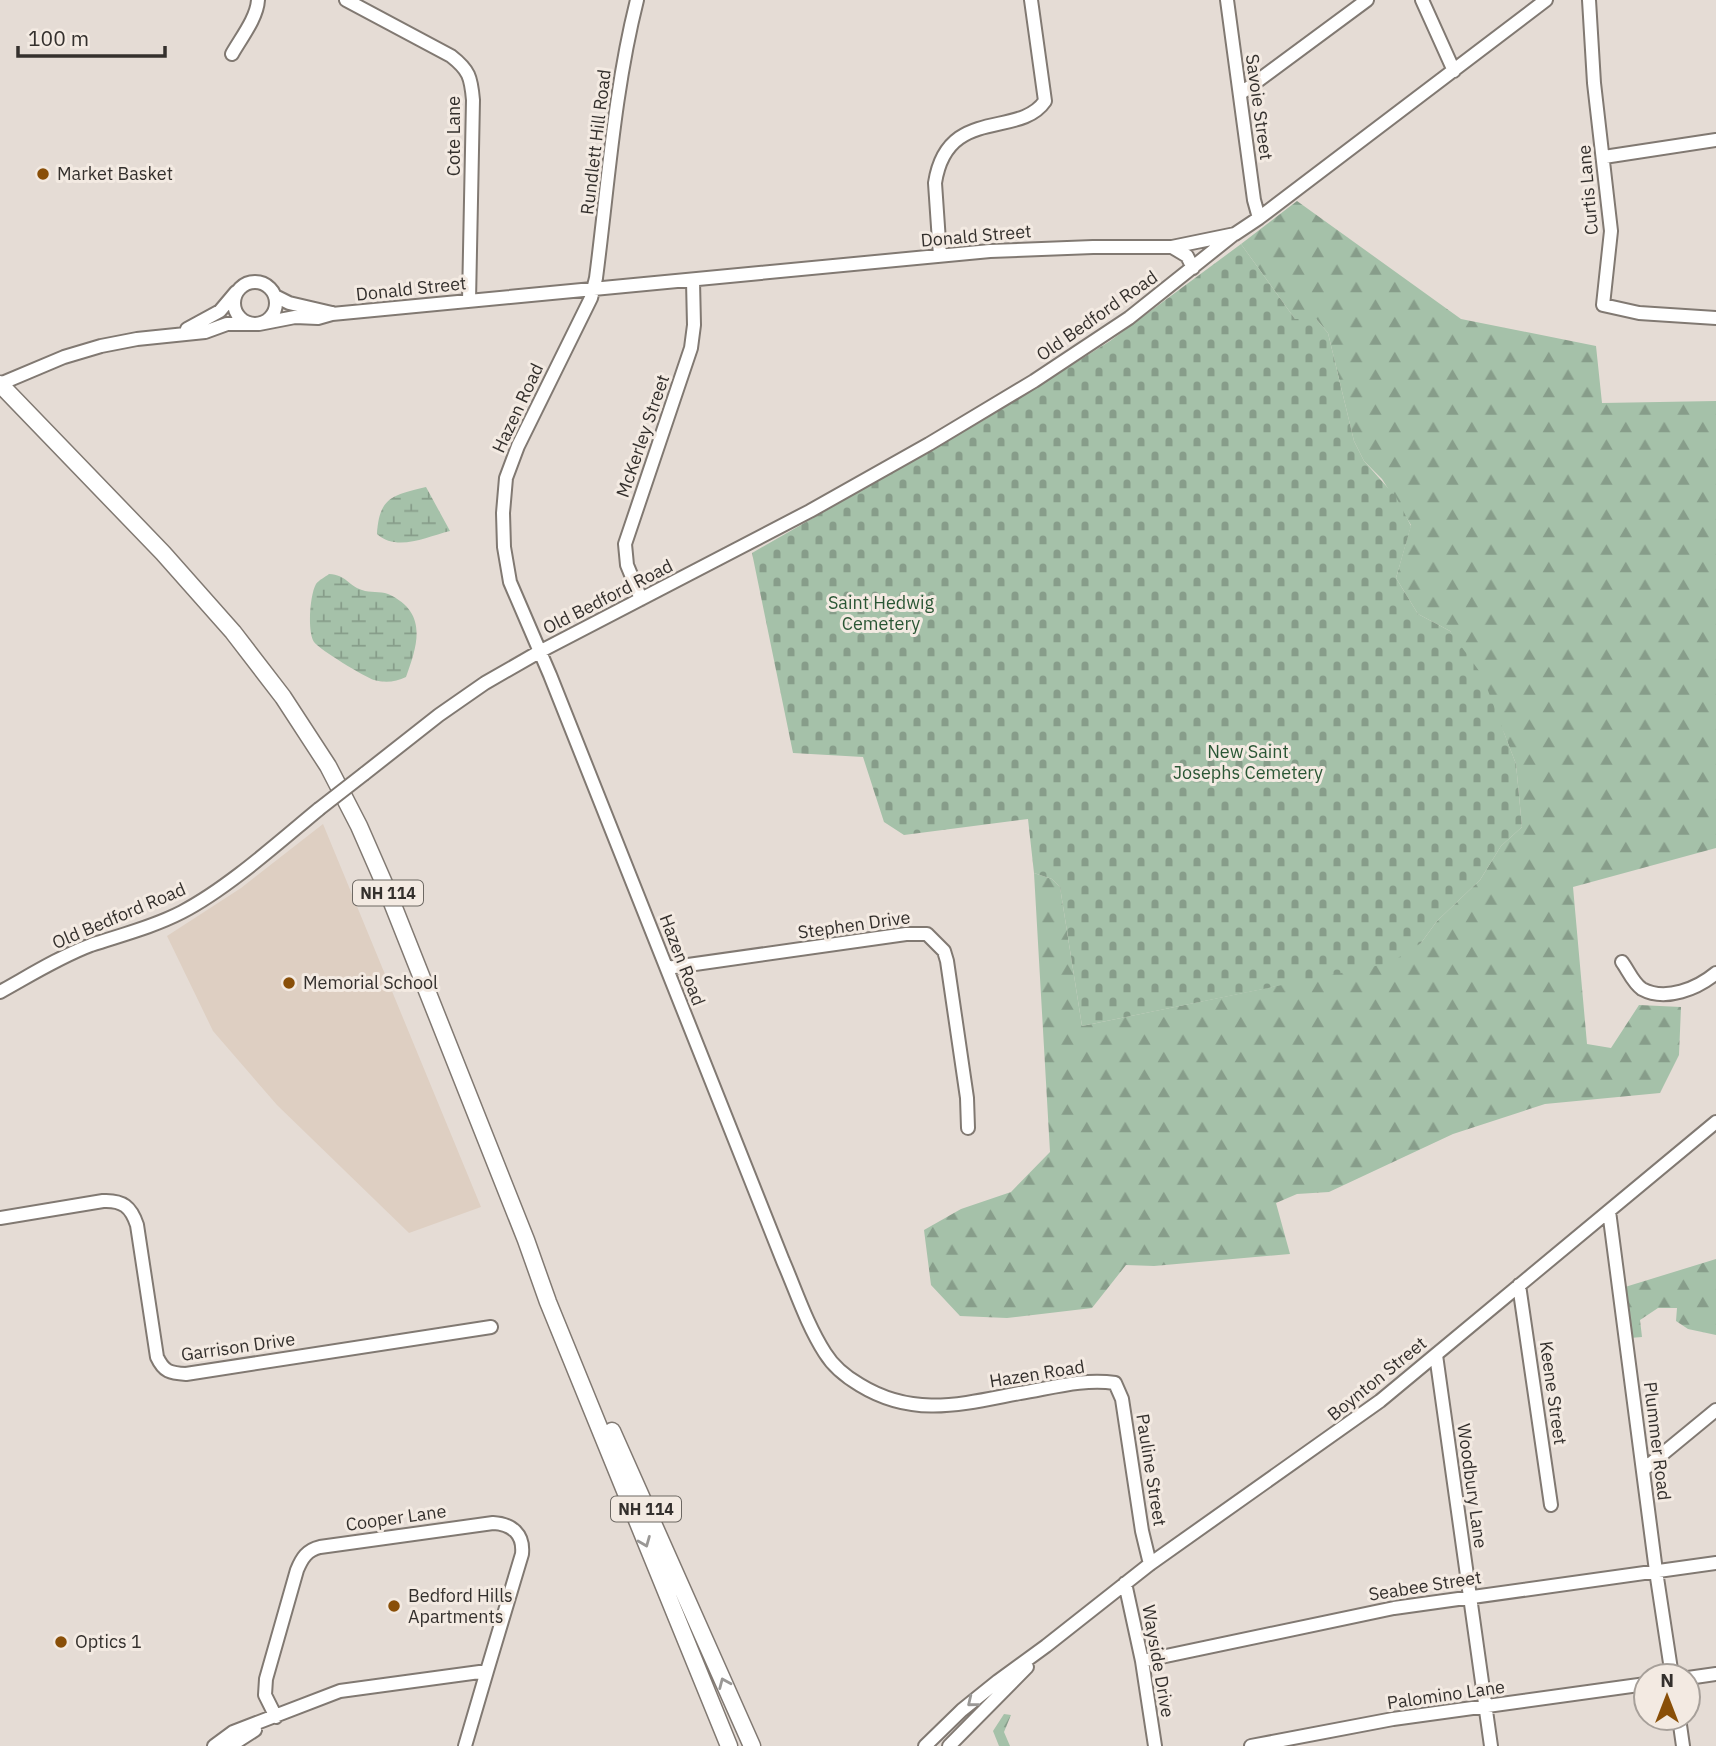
<svg xmlns="http://www.w3.org/2000/svg" width="1716" height="1746" font-family="'IBM Plex Sans',sans-serif">
	<style>
		.built { fill: #decfc2 }
		.forest { fill: url(#forest-firs) }
		.wetland { fill: url(#wetland-marsh) }
		.cemetery { fill: url(#cemetery-stones) }
		.lines { fill: none; stroke-linecap: round; stroke-linejoin: round }
		.minor-casing { stroke: #817972; stroke-width: 16 }
		.major-casing { stroke: #817972; stroke-width: 19 }
		.minor { stroke: #fff; stroke-width: 12 }
		.major { stroke: #fff; stroke-width: 16 }
		.minor-bridge-casing { stroke: #817972; stroke-width: 16; stroke-linecap: butt }
		.minor-bridge { stroke: #fff; stroke-width: 12 }
		.oneway { stroke: #9a9896 }
		.poi-dot { fill: #894f08; stroke: #f3eae2; stroke-width: 2.5 }
		.labels { text-anchor: middle; stroke-width: 6; stroke-linejoin: round; paint-order: stroke }
		.shield { fill: #f3eae2; stroke: #6d6863; stroke-width: 2 }
		.shield-label { font-size: 16px; font-weight: bold; fill: #34302d }
		.street-label { font-size: 18px; fill: #34302d; stroke: #f3eae2 }
		.poi-label { font-size: 18px; fill: #34302d; stroke: #f3eae2; text-anchor: start }
		.park-label { font-size: 18px; fill: #2a5634; stroke: #f3eae2 }
	</style>
	<defs>
		<pattern id="forest-firs" width="22" height="20" patternUnits="userSpaceOnUse" patternTransform="scale(1.75)"><rect width="22" height="20" fill="#a5c1a9"/><path d="M5 1l3.5 6h-7zM16 11l3.5 6h-7z" fill="#879d8a"/></pattern>
		<pattern id="wetland-marsh" width="20" height="14" patternUnits="userSpaceOnUse" patternTransform="scale(1.75)"><rect width="20" height="14" fill="#a5c1a9"/><path d="M1 5h8M5 5V1M11 12h8M15 12V8" fill="none" stroke="#879d8a"/></pattern>
		<pattern id="cemetery-stones" width="16" height="16" patternUnits="userSpaceOnUse" patternTransform="scale(1.75)"><rect width="16" height="16" fill="#a5c1a9"/><path d="M2 7V4a2 2 0 0 1 4 0v3zM10 15v-3a2 2 0 0 1 4 0v3z" fill="#879d8a"/></pattern>
	</defs>
	<rect width="100%" height="100%" fill="#e5dcd5"/>
	<!-- built -->
	<path class="built" d="M323 824 481 1207 409 1233 277 1105 213 1031 167 936 241 888Z"/>
	<!-- forest -->
	<path class="forest" d="M1297 201 1461 319 1596 346 1602 403 1716 401V848L1573 887 1587 1044 1611 1048 1639 1005 1681 1007 1679 1055 1660 1093 1545 1104 1453 1134 1329 1192 1297 1194 1276 1203 1290 1254 1154 1266 1126 1265 1092 1308 1007 1318 960 1316 931 1285 924 1230 961 1209 1011 1192 1050 1152 1034 873 1052 879 1060 887 1082 1026 1272 987 1421 943 1437 921 1480 880 1501 846 1522 827 1516 764 1504 733 1450 631 1418 614 1396 578 1411 525 1382 479 1364 461 1354 441 1328 333 1316 319H1295L1241 244Z
		M1716 1259V1335L1688 1329 1676 1321 1677 1308H1658L1640 1320 1642 1337 1630 1338 1625 1287Z
		M1004 1714 1011 1715 1004 1732 1010 1746H999L993 1731Z"/>
	<!-- wetland -->
	<path class="wetland" d="M426 487 450 531C426 537 397 552 377 534 379 497 393 495 426 487Z
		M329 574C347 575 347 585 362 590 370 593 380 591 388 594 428 612 418 644 406 677 396 682 385 683 374 680 365 677 320 650 314 642 307 632 310 594 316 584 319 580 325 577 329 574Z"/>
	<!-- cemetery -->
	<path class="cemetery" d="M1241 244 1295 319H1316L1328 333 1354 441 1364 461 1396 497 1411 526 1396 578 1418 614 1450 631 1482 675 1516 764 1522 827 1501 846 1480 880 1437 921 1421 943 1390 963 1082 1026 1060 887 1052 879 1034 873 1028 819 904 835 884 822 863 757 793 753 752 553 984 420 1110 341Z"/>
	<g class="lines">
		<!-- minor casing -->
		<g class="minor-casing">
			<path id="minor" d="M346 0 451 56C469 70 471 77 473 100L469 301
				M637 0C614 91 608 186 596 278L591 298 518 446 506 478 503 513 504 547 510 582 550 675 783 1261C796 1291 807 1325 825 1353 833 1366 848 1378 860 1385 914 1418 962 1404 1020 1393 1051 1388 1084 1378 1115 1383L1122 1399 1142 1531 1150 1564
				M1227 0 1254 200 1259 218
				M1422 0 1454 71
				M1589 0 1594 83 1611 231 1603 305 1639 313 1716 318
				M232 54C241 38 257 18 258 0
				M1240 94 1367 0
				M1604 157 1716 140
				M1172 247 1187 256 1193 268
				M940 256 935 183C947 105 1019 139 1045 101L1031 0
				M234 303a21 21 0 1 1 42 0a21 21 0 1 1-42 0Z
				M275 296 289 303 332 313
				M259 324 295 317 318 318 332 314 990 251 1093 247H1172L1235 234 1259 218 1546 0
				M187 329 220 311 236 292
				M0 384 64 357 101 346 137 339 205 332 227 324H252
				M641 599 627 565 625 544 691 348 694 325 693 281
				M364 774 439 715 485 683 539 652 810 511 929 444 1034 381 1129 318 1233 235
				M1622 962C1628 970 1633 983 1642 989 1666 1002 1698 988 1716 973
				M667 968 906 934H927L944 951 947 961 967 1098 968 1128
				M0 992C29 976 59 957 91 945 121 935 153 927 182 912 228 888 279 842 319 809
				M1609 1211 1656 1571 1672 1676
				M0 1218 103 1201C123 1200 131 1207 137 1225L157 1357C164 1372 170 1373 186 1374L491 1327
				M1519 1285 1551 1505
				M1436 1355 1491 1746
				M1643 1470 1716 1410
				M1125 1583 1142 1661 1155 1746
				M1142 1661 1394 1608 1716 1563
				M1688 1678 1716 1674
				M276 1717 265 1695 266 1679 297 1570C302 1558 307 1550 320 1547L493 1523C512 1524 524 1534 522 1554L487 1671
				M1679 1718 1683 1746
				M214 1746 233 1732 340 1691 487 1671 465 1746
				M230 1746 255 1730
				M925 1746 962 1710 998 1681 1046 1646 1150 1564 1380 1401 1716 1122
				M949 1746 1027 1667
				M1251 1746 1393 1719 1646 1684"/>
		</g>
		<!-- major casing -->
		<g class="major-casing">
			<path id="major" d="M0 384 163 553 233 632 283 697 328 766 359 826 387 890 526 1240 548 1302 729 1746
				M612 1431 752 1746"/>
		</g>
		<!-- minor -->
		<use href="#minor" class="minor"/>
		<!-- major -->
		<use href="#major" class="major"/>
		<!-- minor-bridge casing -->
		<g class="minor-bridge-casing">
			<path id="minor-bridge" d="M319 809 364 774"/>
		</g>
		<!-- minor-bridge -->
		<use href="#minor-bridge" class="minor-bridge"/>
	</g>
	<!-- one-way arrows -->
	<defs><path id="oneway-chevron" d="M-2-3.5L2.5 0L-2 3.5" fill="none" stroke-width="1.6" stroke-linecap="round" stroke-linejoin="round" transform="scale(1.75)"/></defs>
	<g class="oneway">
		<use href="#oneway-chevron" transform="translate(645 1542) rotate(68)"/>
		<use href="#oneway-chevron" transform="translate(724 1683) rotate(-113)"/>
		<use href="#oneway-chevron" transform="translate(972 1702) rotate(141)"/>
	</g>
	<!-- markers -->
	<g class="poi-dot">
		<circle cx="43" cy="174" r="7"/>
		<circle cx="289" cy="983" r="7"/>
		<circle cx="394" cy="1606" r="7"/>
		<circle cx="61" cy="1642" r="7"/>
	</g>
	<g class="labels">
		<!-- shield labels -->
		<g class="shield">
			<rect x="353" y="880.5" width="70" height="25" rx="5"/>
			<rect x="611" y="1496.5" width="70" height="25" rx="5"/>
		</g>
		<g class="shield-label">
			<text x="388" y="899">NH 114</text>
			<text x="646" y="1515">NH 114</text>
		</g>
		<!-- street labels -->
		<g class="street-label">
			<text transform="translate(1259 107) rotate(82)" y="6">Savoie Street</text>
			<text transform="translate(454 136) rotate(-90)" y="6">Cote Lane</text>
			<text transform="translate(596 142) rotate(-83)" y="6">Rundlett Hill Road</text>
			<text transform="translate(1588 190) rotate(-95)" y="6">Curtis Lane</text>
			<text transform="translate(976 236) rotate(-5)" y="6">Donald Street</text>
			<text transform="translate(411 289) rotate(-6)" y="6">Donald Street</text>
			<text transform="translate(1097 316) rotate(-35)" y="6">Old Bedford Road</text>
			<text transform="translate(518 408) rotate(-65)" y="6">Hazen Road</text>
			<text transform="translate(643 436) rotate(-71)" y="6">McKerley Street</text>
			<text transform="translate(608 597) rotate(-27)" y="6">Old Bedford Road</text>
			<text transform="translate(119 916) rotate(-23)" y="6">Old Bedford Road</text>
			<text transform="translate(854 925) rotate(-8)" y="6">Stephen Drive</text>
			<text transform="translate(682 960) rotate(69)" y="6">Hazen Road</text>
			<text transform="translate(238 1347) rotate(-8)" y="6">Garrison Drive</text>
			<text transform="translate(1037 1374) rotate(-9)" y="6">Hazen Road</text>
			<text transform="translate(1377 1379) rotate(-39)" y="6">Boynton Street</text>
			<text transform="translate(1553 1393) rotate(82)" y="6">Keene Street</text>
			<text transform="translate(1657 1441) rotate(83)" y="6">Plummer Road</text>
			<text transform="translate(1151 1470) rotate(81)" y="6">Pauline Street</text>
			<text transform="translate(1472 1486) rotate(82)" y="6">Woodbury Lane</text>
			<text transform="translate(396 1518) rotate(-8)" y="6">Cooper Lane</text>
			<text transform="translate(1425 1586) rotate(-9)" y="6">Seabee Street</text>
			<text transform="translate(1158 1661) rotate(80)" y="6">Wayside Drive</text>
			<text transform="translate(1446 1695) rotate(-8)" y="6">Palomino Lane</text>
		</g>
		<!-- poi labels -->
		<g class="poi-label">
			<text x="57" y="180">Market Basket</text>
			<text x="303" y="989">Memorial School</text>
			<text x="408" y="1602">Bedford Hills<tspan x="408" dy="21">Apartments</tspan></text>
			<text x="75" y="1648">Optics 1</text>
		</g>
		<!-- park labels -->
		<g class="park-label">
			<text x="881" y="609">Saint Hedwig<tspan x="881" dy="21">Cemetery</tspan></text>
			<text x="1248" y="758">New Saint<tspan x="1248" dy="21">Josephs Cemetery</tspan></text>
		</g>
	</g>
	<!-- north arrow -->
	<g transform="translate(1667 1697)"><circle r="33" fill="#f3eae2" stroke="#a7a09a" stroke-width="2"/>
	<path d="M0-5L12 26L0 18L-12 26Z" fill="#894f08"/>
	<text y="-10" font-size="19" font-weight="bold" text-anchor="middle" fill="#34302d">N</text>
	</g>
	<!-- scale -->
	<path d="M18 46v10h147v-10" fill="none" stroke="#34302d" stroke-width="3.5"/>
	<text x="28" y="46" font-size="21" fill="#34302d" stroke="#f3eae2" stroke-width="5" paint-order="stroke">100 m</text>
</svg>
